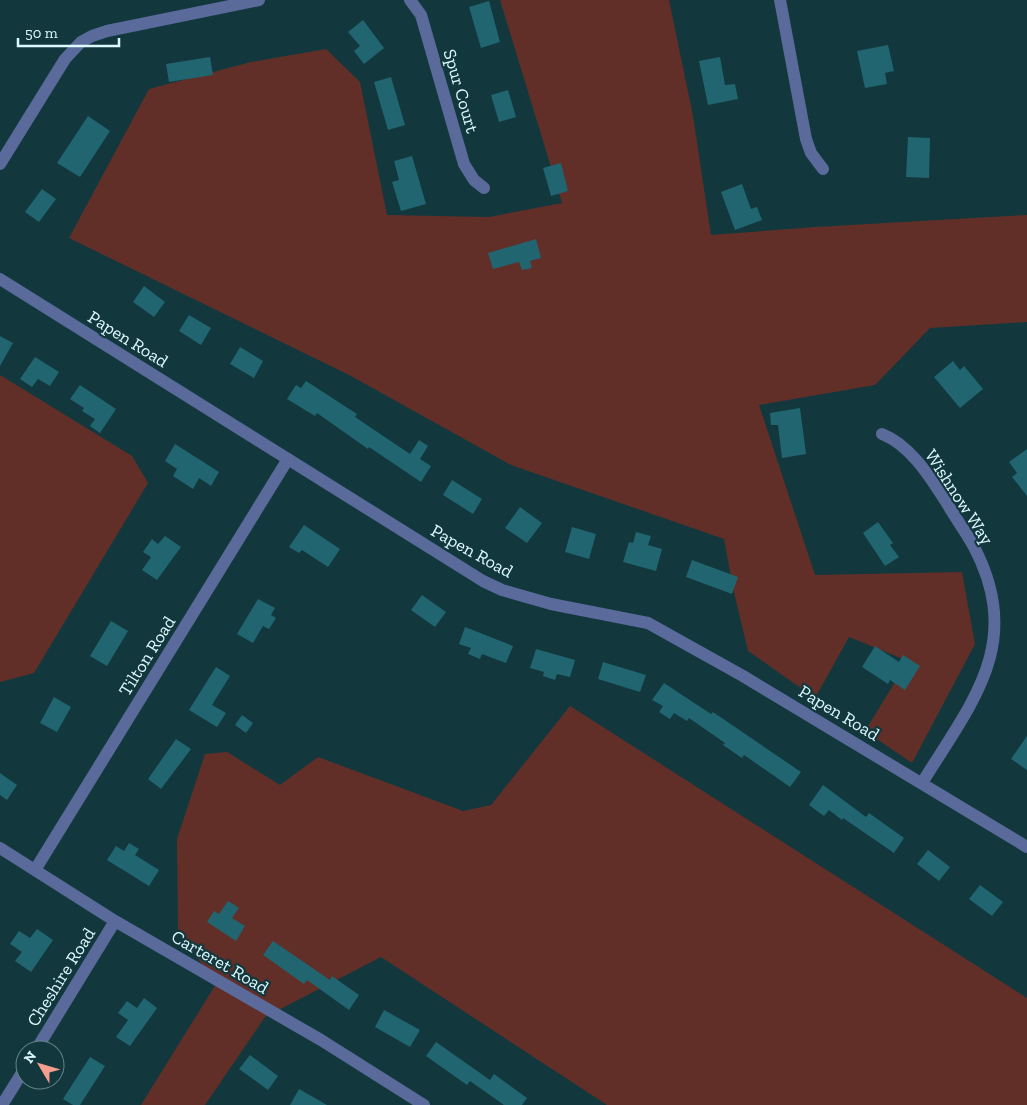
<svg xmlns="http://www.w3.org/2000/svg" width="1027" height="1105" font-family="'Zilla Slab',serif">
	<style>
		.green { fill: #612f28 }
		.building { fill: #20656f }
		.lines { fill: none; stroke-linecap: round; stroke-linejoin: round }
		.minor { stroke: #5a6b9b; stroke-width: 12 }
		.tertiary { stroke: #5a6b9b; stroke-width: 12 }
		.labels { text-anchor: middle; stroke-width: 4.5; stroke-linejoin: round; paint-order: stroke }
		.street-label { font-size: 18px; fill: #def9fe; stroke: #12383e }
	</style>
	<rect width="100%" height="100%" fill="#12383e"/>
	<!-- green -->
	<path class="green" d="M500 0H669L693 116 711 235 815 227 1027 215V322L930 328 875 385 759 405 815 575 962 572 975 644 912 763 865 731 908 661 849 637 815 698 748 651 733 588 724 539 511 465 351 376 69 238 149 89 251 62 326 49 360 82 387 215 489 217 562 203Z
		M0 375 132 456 148 483 34 673 0 682Z
		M570 706 1027 998V1105H607L381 957 265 1017 205 1105H141L216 984 178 931 177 839 205 754 227 752 280 785 318 757 463 811 491 805Z"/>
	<!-- building -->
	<path class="building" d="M489 1 500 42 481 48 469 7Z
		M363 20 384 48 364 64 354 51 360 46 348 32Z
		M888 45 894 71 885 73 887 84 865 88 857 51Z
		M210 57 213 75 169 82 166 64Z
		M720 57 725 85 735 84 738 99 708 105 699 61Z
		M391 77 405 125 388 130 374 82Z
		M508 90 516 117 499 122 491 95Z
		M88 116 110 131 80 177 57 163Z
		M908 137 930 138 929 178 906 177Z
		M412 156 426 204 401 211 392 182 399 180 394 161Z
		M561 163 568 191 551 196 543 168Z
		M742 184 751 209 757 207 762 220 735 230 721 192Z
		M42 189 56 199 39 222 25 212Z
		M536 239 541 258 530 261 532 268 522 270 519 262 493 269 488 253Z
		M144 286 165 302 154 317 133 302Z
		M189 315 211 328 201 345 179 331Z
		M0 336 13 343 0 366Z
		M240 347 263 361 254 378 230 364Z
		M35 357 59 372 50 386 38 379 32 387 20 379Z
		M953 361 960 370 964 366 983 389 960 408 934 377Z
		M306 381 357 414 355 417 410 454 419 440 428 446 420 459 431 466 421 482 369 447 368 449 317 413 315 416 287 399 296 385 301 388Z
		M80 385 116 409 100 433 90 426 95 419 82 411 84 408 70 399Z
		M800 408 806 454 782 458 778 425H771L770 413Z
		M175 444 219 472 211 486 199 478 193 489 173 476 177 469 165 461Z
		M1027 449V496L1012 477 1017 473 1009 462Z
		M452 480 482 499 473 514 443 495Z
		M520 507 542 523 527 543 505 528Z
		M878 522 893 543 890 545 899 557 885 566 863 533Z
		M304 525 340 549 328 567 302 550 299 553 289 547Z
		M572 527 596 534 589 559 565 552Z
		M636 532 651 536 648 545 662 549 656 571 623 562 629 542 633 543Z
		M165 536 181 547 157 580 142 570 151 557 143 552 152 539 158 544Z
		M692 560 738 577 732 594 686 577Z
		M422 595 446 612 435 627 411 610Z
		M258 599 275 608 271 615 276 618 269 629 263 626 253 643 237 634Z
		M111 621 128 631 107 666 90 656Z
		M465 627 513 646 506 663 482 654 480 659 468 654 471 648 459 644Z
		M875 646 899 662 903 655 920 666 905 690 890 680 888 684 862 667Z
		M536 649 575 660 570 677 557 674 555 680 543 676 544 672 530 668Z
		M603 662 646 675 640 692 598 679Z
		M216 667 230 676 212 705 226 713 217 727 189 710Z
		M664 683 711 714 713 712 801 772 790 787 744 755 742 758 723 745 725 743 689 718 687 721 674 713 670 719 659 712 663 706 652 700Z
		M54 697 71 707 57 732 40 723Z
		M242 715 253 723 246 733 235 725Z
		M1027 736V770L1011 759Z
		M176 739 191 749 161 789 148 779Z
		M0 773 17 785 7 800 0 795Z
		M823 785 866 817 869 813 904 838 894 853 843 818 842 820 829 810 824 816 809 805Z
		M129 843 139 849 135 855 159 870 149 886 107 860 116 846 124 851Z
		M928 850 950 867 939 881 917 864Z
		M980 885 1003 902 992 916 969 899Z
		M228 901 239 908 232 918 245 926 236 941 207 922 214 911 219 914Z
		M37 929 53 940 31 972 15 961 22 952 10 944 19 931 30 938Z
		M273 941 330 980 332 976 359 995 349 1010 307 980 304 984 263 955Z
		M144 998 157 1008 130 1046 116 1037 128 1020 118 1013 127 1001 137 1008Z
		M384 1010 420 1030 410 1047 375 1027Z
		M436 1042 490 1080 494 1074 527 1098 522 1105H504L470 1081 467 1085 426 1056Z
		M250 1055 278 1076 268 1090 239 1069Z
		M90 1057 105 1066 80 1105H73L63 1099Z
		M299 1089 327 1105H290Z"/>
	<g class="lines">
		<!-- minor -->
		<path class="minor" d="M410 0 421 15 464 164 474 180 484 188
			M780 0 806 139 811 153 823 169
			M0 164 65 59 81 42 92 36 107 31 259 0
			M882 434C912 446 931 479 948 505 956 519 966 532 974 547 1025 644 971 703 922 783
			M0 848 115 921 321 1040 424 1105
			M35 870 288 459
			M36 1050 115 921
			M2 1105 25 1068"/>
		<!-- tertiary -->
		<path class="tertiary" d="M0 279 483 581 502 590 551 604 648 623 743 676 1027 847"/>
	</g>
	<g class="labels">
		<!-- street labels -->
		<g class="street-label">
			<text transform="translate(461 91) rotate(74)" y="6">Spur Court</text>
			<text transform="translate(128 339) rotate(32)" y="6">Papen Road</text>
			<text transform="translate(959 497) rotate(57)" y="6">Wishnow Way</text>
			<text transform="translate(472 551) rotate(29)" y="6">Papen Road</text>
			<text transform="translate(147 656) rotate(-58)" y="6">Tilton Road</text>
			<text transform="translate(839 713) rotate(31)" y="6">Papen Road</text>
			<text transform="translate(220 962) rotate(30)" y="6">Carteret Road</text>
			<text transform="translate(61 977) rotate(-58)" y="6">Cheshire Road</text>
		</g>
	</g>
	<!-- north arrow -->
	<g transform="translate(40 1065) rotate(308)"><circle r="24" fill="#12383e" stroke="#64858b"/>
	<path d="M0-4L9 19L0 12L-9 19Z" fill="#f59d8f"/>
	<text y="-8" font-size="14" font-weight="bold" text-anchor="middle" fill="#def9fe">N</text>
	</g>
	<!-- scale -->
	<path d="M18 38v8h101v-8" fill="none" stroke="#def9fe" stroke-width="2.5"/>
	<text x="25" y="38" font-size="15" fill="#def9fe" stroke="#12383e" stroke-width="4" paint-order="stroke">50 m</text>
</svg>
